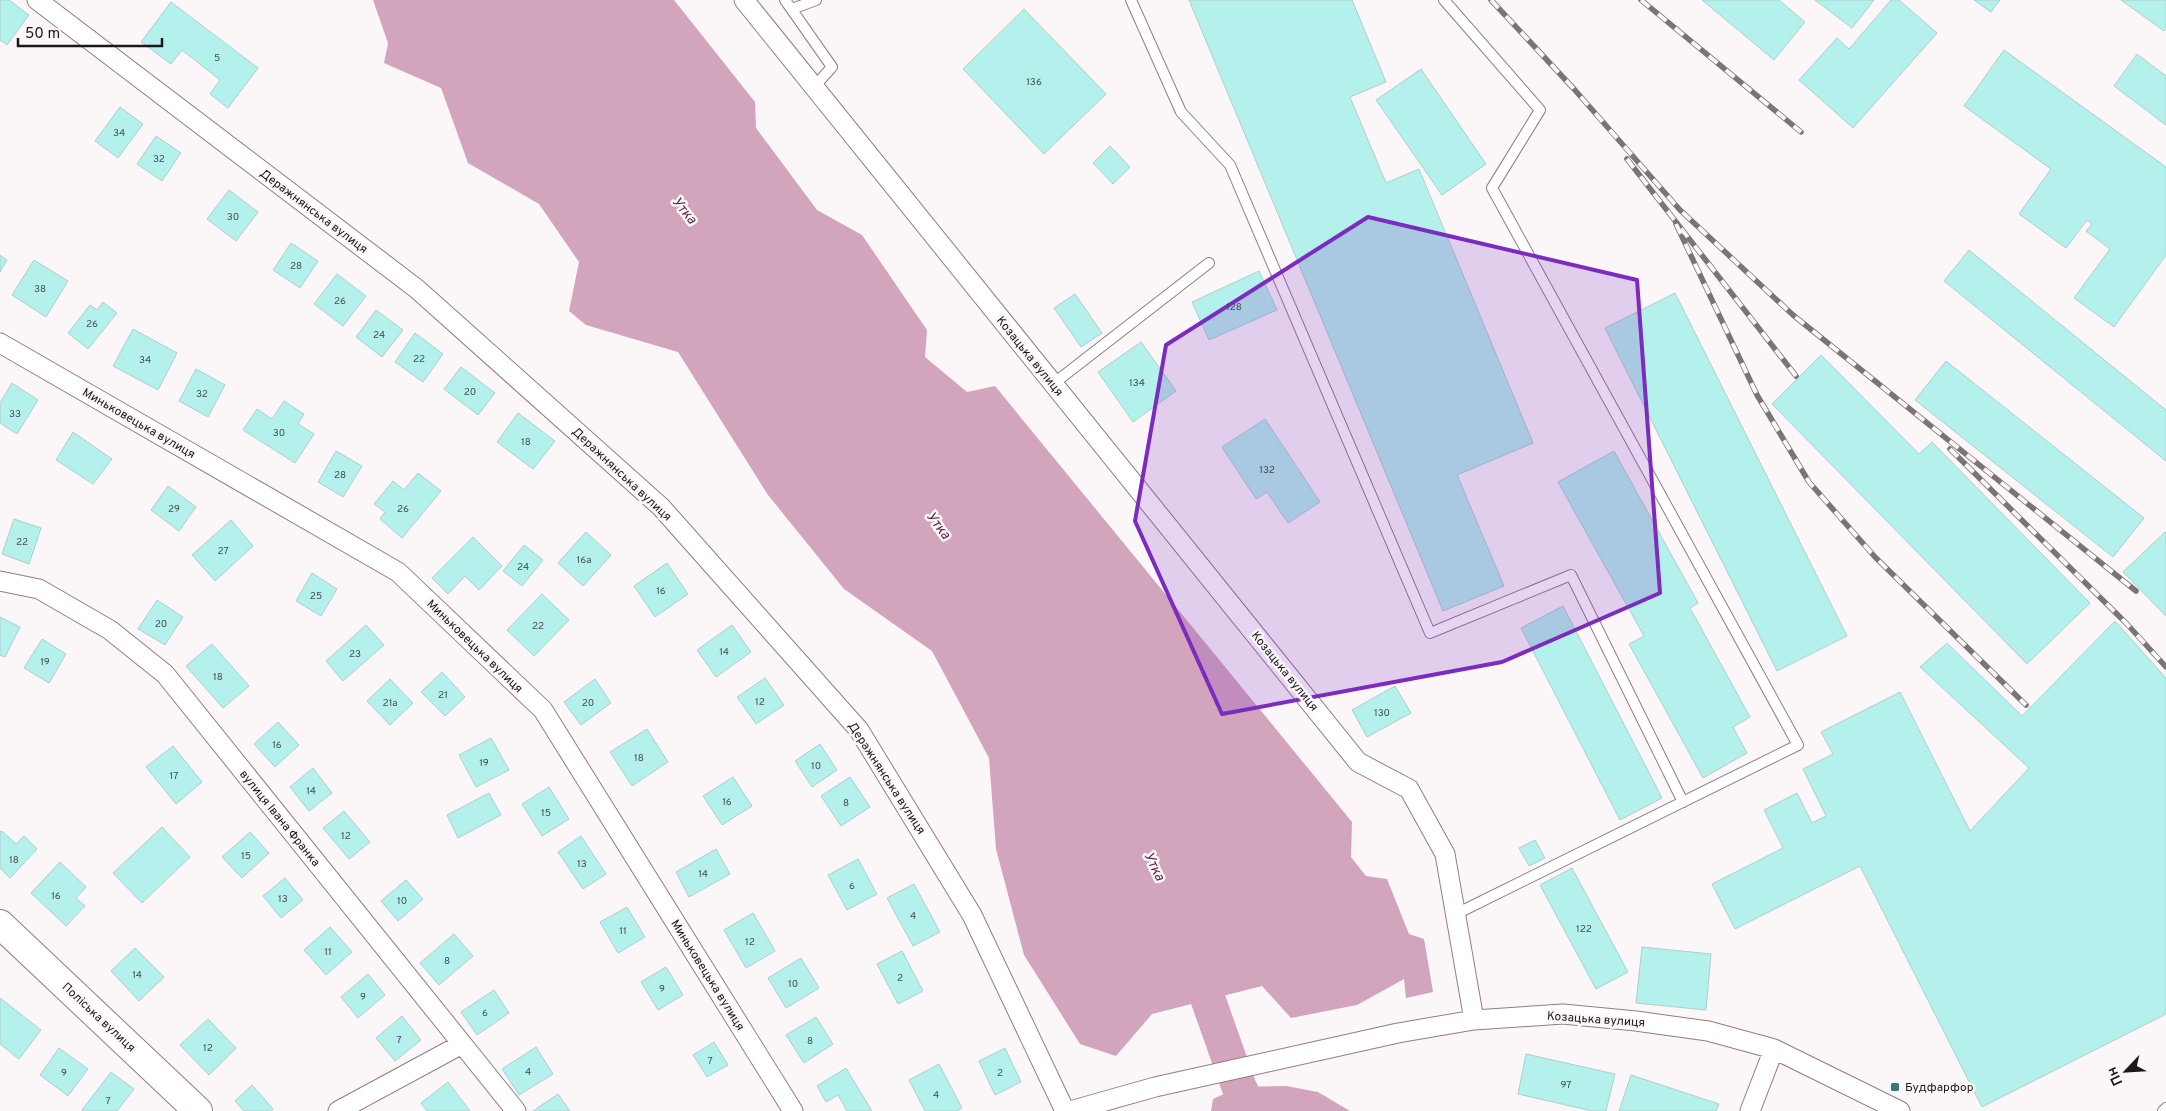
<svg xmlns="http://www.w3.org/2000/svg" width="2166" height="1111" font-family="Overpass,sans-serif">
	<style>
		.water { fill: #d2a5bc }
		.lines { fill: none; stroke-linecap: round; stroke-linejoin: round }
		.river { stroke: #d2a5bc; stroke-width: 35 }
		.building { fill: #b4f1ed; stroke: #aececc }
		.lane-casing { stroke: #937b87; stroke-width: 12 }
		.street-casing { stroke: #937b87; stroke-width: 21 }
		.secondary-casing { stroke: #937b87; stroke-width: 30 }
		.lane { stroke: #fff; stroke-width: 10 }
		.street { stroke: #fff; stroke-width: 19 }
		.secondary { stroke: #fff; stroke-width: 28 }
		.rail-casing { stroke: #7b7477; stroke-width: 5.5 }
		.rail { stroke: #fbf6f8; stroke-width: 4; stroke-dasharray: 11; stroke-linecap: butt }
		.marked { fill: #7b2cbf; fill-opacity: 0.2; stroke: #7b2cbf; stroke-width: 4; stroke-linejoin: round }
		.poi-dot { fill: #327b77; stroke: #fbf6f8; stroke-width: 2 }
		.labels { text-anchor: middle; stroke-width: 5; stroke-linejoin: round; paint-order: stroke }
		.number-label { font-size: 10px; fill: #444d4f }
		.street-label { font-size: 12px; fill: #1f161a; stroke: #fbf6f8 }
		.poi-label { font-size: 12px; fill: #1f161a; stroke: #fbf6f8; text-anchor: start }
		.water-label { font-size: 14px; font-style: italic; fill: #592242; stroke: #fbf6f8 }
	</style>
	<rect width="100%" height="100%" fill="#fbf6f8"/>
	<!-- water -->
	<path class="water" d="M373 0H674L755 102 756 128 817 210 862 235 927 330 925 357 967 392 995 386 1352 822 1351 857 1366 876 1387 879 1409 934 1424 939 1433 992 1406 998 1404 979 1357 1005 1291 1018 1262 986 1152 1014 1116 1056 1080 1044 1024 955 996 849 989 758 932 651 844 589 768 495 678 352 586 325 569 311 579 262 539 204 468 163 441 88 384 63 388 43Z
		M1286 1086 1318 1092 1350 1111H1211L1213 1099 1239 1087Z"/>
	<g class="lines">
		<!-- river -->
		<path class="river" d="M1192 954 1239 1087 1251 1111"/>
	</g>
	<!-- building -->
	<path class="building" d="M0 0H9L29 15 7 45 0 40Z
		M1189 0H1352L1386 82 1350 97 1386 183 1419 169 1533 443 1457 475 1504 586 1443 611Z
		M1702 0H1779L1805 22 1774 60Z
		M1815 0H1874L1852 28Z
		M1891 0H1899L1937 33 1853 128 1799 80 1837 38 1849 49Z
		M1974 0H2000L1991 12Z
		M2121 0H2166V28L2164 31Z
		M171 2 258 68 228 108 210 94 220 80 182 50 171 64 141 42Z
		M1024 9 1106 94 1044 154 963 69Z
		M2004 50 2166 167V255L2114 327 2074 298 2110 249 2086 231 2092 224 2087 220 2066 248 2019 214 2051 169 1964 106Z
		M2137 54 2166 76V125L2114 86Z
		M1421 69 1486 164 1442 195 1376 100Z
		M120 107 143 124 118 158 95 141Z
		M156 136 181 153 162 181 137 164Z
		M1110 146 1130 167 1113 184 1093 163Z
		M229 190 258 212 236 241 207 219Z
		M291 243 318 261 300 288 273 270Z
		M1969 250 2166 410V461L1944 281Z
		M0 255 7 260 0 272Z
		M34 260 68 281 46 317 12 295Z
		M1259 271 1277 310 1209 340 1192 302Z
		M337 274 366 296 343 326 314 304Z
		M1675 293 1847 636 1777 671 1605 328Z
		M1075 294 1102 333 1081 347 1054 308Z
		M103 302 117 313 88 349 68 333 90 305 97 310Z
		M376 310 403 330 382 357 356 337Z
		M133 329 177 353 158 390 113 366Z
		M415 333 443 354 423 382 395 362Z
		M1141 342 1176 391 1133 422 1098 372Z
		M1821 355 1919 454 1932 442 2090 603 2027 664 1772 404Z
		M1946 361 2144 518 2113 557 1915 400Z
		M461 367 495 393 478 415 444 389Z
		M196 369 225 385 208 417 179 401Z
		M12 383 38 400 17 434 0 423V403Z
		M284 401 304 414 298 424 314 434 295 463 243 430 257 409 272 419Z
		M518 413 555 441 533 469 497 442Z
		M1265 419 1320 502 1288 523 1267 492 1256 499 1222 447Z
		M73 432 112 459 93 484 56 460Z
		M336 451 362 466 343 497 318 482Z
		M1614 451 1698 603 1690 608 1750 717 1733 727 1747 753 1703 778 1629 644 1644 636 1558 482Z
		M418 473 441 491 402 538 380 519 385 512 374 504 393 481 404 490Z
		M168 486 196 507 179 531 151 510Z
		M14 519 41 528 29 564 2 554Z
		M231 520 253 546 215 581 192 555Z
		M586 532 611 555 583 586 558 563Z
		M2165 532 2166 533V616L2123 572Z
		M473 537 502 566 479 590 465 576 448 594 432 578Z
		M524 545 543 560 522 586 503 571Z
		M667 563 688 594 655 617 634 586Z
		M312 573 337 589 321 616 296 601Z
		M542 594 569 620 534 656 507 630Z
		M157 600 183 617 165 645 138 629Z
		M1563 606 1662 798 1620 820 1521 628Z
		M0 617 20 627 5 657 0 655Z
		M2115 621 2166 678V1014L1982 1107 1860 866 1735 929 1712 884 1783 848 1764 810 1797 793 1812 823 1826 816 1803 769 1833 754 1821 732 1900 692 1970 831 2029 768 1920 667 1947 643 2022 716Z
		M366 625 384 645 343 681 326 661Z
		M732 625 751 652 716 677 697 650Z
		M42 639 66 654 49 683 24 668Z
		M212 644 249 686 223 708 186 666Z
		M442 672 465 697 445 716 421 692Z
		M765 678 784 705 756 724 737 697Z
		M390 679 413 703 390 725 367 701Z
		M595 679 611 703 581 725 564 702Z
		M1395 686 1411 713 1367 737 1352 710Z
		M278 722 299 745 275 767 254 744Z
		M647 729 668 762 632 786 610 752Z
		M491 738 509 770 476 787 459 755Z
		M820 744 837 770 812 787 795 761Z
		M173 746 202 782 176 804 146 767Z
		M313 768 332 793 309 811 290 787Z
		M733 777 752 806 722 825 703 796Z
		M850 777 870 807 841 826 821 796Z
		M549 787 569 819 542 836 522 804Z
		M489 793 501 815 458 838 447 815Z
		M344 811 370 842 349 859 323 828Z
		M162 827 190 857 142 903 113 873Z
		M2 831 16 844 24 836 37 849 10 878 0 868V832Z
		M250 832 269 853 242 878 222 857Z
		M581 836 606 874 583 889 558 852Z
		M1535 840 1545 858 1529 866 1519 848Z
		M716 849 730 874 689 897 676 872Z
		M858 859 877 894 847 910 828 875Z
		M60 862 86 887 76 898 85 906 66 926 31 893Z
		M1572 868 1628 972 1596 989 1540 885Z
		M285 878 303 900 281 918 263 896Z
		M406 880 423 899 398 921 381 901Z
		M914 884 940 932 913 946 887 898Z
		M627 907 645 937 618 953 600 922Z
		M753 913 775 951 746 968 724 930Z
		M330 927 352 952 326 975 304 950Z
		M454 934 473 956 439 985 420 963Z
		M1642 947 1711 954 1706 1010 1636 1003Z
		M135 948 164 977 139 1001 111 971Z
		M902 951 923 991 898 1004 877 964Z
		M801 958 819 988 786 1008 768 978Z
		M666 967 683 995 658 1010 641 982Z
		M368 974 385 995 358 1018 341 997Z
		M494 990 509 1013 477 1035 461 1012Z
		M0 998 41 1030 19 1059 0 1044Z
		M402 1016 421 1040 395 1061 376 1038Z
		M816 1017 833 1044 804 1063 786 1035Z
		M208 1019 236 1048 209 1075 180 1045Z
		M714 1042 728 1065 707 1077 693 1055Z
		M536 1047 553 1074 519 1095 502 1069Z
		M59 1048 88 1069 68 1096 40 1075Z
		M1005 1048 1021 1082 995 1095 979 1061Z
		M1526 1054 1615 1074 1606 1111H1592L1518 1094Z
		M939 1064 962 1108 957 1111H925L909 1080Z
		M846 1068 872 1111H847L838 1095 826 1102 817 1086Z
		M111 1072 134 1089 117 1111H83L82 1110Z
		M1631 1075 1719 1104 1716 1111H1619Z
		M448 1082 470 1111H427L421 1103Z
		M252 1085 273 1109 271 1111H244L235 1101Z
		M558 1094 570 1111H533Z"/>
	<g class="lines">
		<!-- lane casing -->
		<g class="lane-casing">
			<path id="lane" d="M785 0 832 67 814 87
				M1131 0 1181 112 1230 165 1430 633 1571 575 1683 802
				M1444 0 1540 110 1492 188 1798 745 1456 914
				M792 9 816 0
				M1053 384 1209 263
				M2163 1111 2166 1108"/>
		</g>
		<!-- street casing -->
		<g class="street-casing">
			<path id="street" d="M37 0 417 289 661 507 859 730 972 915 1065 1111
				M744 0 1358 762 1409 789 1445 854 1474 1020
				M0 343 398 572 543 710 793 1111
				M0 581 39 589 110 630 165 674 516 1111
				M338 1111 462 1044
				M1070 1111 1155 1087 1398 1033 1474 1020 1563 1014 1636 1021 1708 1031 1774 1049 1900 1111
				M1750 1111 1774 1049"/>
		</g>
		<!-- secondary casing -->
		<g class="secondary-casing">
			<path id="secondary" d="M0 924 198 1111"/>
		</g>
		<!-- lane -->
		<use href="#lane" class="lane"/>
		<!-- street -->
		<use href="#street" class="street"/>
		<!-- secondary -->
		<use href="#secondary" class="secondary"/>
		<!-- rail casing -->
		<g class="rail-casing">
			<path id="rail" d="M1491 0 1574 89 1680 210 1793 315 2136 591
				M1641 0 1801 132
				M1627 159 1796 376
				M1676 224 1757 395 1809 482 1875 557 2026 705
				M1950 449 2127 624 2166 667"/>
		</g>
		<!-- rail -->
		<use href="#rail" class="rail"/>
	</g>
	<!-- marked area -->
	<path class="marked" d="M1368 217 1637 280 1660 593 1502 662 1222 714 1135 521 1166 345Z"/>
	<!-- markers -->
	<rect class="poi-dot" x="1890" y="1082" width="10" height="10" rx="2.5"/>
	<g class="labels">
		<!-- number labels -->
		<g class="number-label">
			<text x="217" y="61">5</text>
			<text x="1034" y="85">136</text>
			<text x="119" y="136">34</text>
			<text x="159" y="162">32</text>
			<text x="233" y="220">30</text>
			<text x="296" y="269">28</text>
			<text x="40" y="292">38</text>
			<text x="340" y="304">26</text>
			<text x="1234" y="310">128</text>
			<text x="92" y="327">26</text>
			<text x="379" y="338">24</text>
			<text x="419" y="362">22</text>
			<text x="145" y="363">34</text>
			<text x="1137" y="386">134</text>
			<text x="470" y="395">20</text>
			<text x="202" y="397">32</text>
			<text x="15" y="417">33</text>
			<text x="279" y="436">30</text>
			<text x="526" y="445">18</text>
			<text x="1267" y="473">132</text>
			<text x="340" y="478">28</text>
			<text x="174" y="512">29</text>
			<text x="403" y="512">26</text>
			<text x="22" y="545">22</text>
			<text x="223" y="554">27</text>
			<text x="584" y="563">16а</text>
			<text x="523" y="570">24</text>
			<text x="661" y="594">16</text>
			<text x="316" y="599">25</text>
			<text x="161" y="627">20</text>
			<text x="538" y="629">22</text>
			<text x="724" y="655">14</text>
			<text x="355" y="657">23</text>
			<text x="45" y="665">19</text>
			<text x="218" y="680">18</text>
			<text x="443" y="698">21</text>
			<text x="760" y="705">12</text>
			<text x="390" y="706">21а</text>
			<text x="588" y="706">20</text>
			<text x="1382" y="716">130</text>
			<text x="277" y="748">16</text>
			<text x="639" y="761">18</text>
			<text x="484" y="766">19</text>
			<text x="816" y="769">10</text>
			<text x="174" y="779">17</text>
			<text x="311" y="794">14</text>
			<text x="727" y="805">16</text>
			<text x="846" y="806">8</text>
			<text x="546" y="816">15</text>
			<text x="346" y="839">12</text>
			<text x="246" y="859">15</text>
			<text x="14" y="863">18</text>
			<text x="582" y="867">13</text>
			<text x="703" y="877">14</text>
			<text x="852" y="889">6</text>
			<text x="56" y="899">16</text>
			<text x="283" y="902">13</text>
			<text x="402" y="904">10</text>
			<text x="913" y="919">4</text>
			<text x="1584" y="932">122</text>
			<text x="623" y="934">11</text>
			<text x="750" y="945">12</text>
			<text x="328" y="955">11</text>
			<text x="447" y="964">8</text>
			<text x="137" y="978">14</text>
			<text x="900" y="981">2</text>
			<text x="793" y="987">10</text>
			<text x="662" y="992">9</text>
			<text x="363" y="1000">9</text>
			<text x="485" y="1016">6</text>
			<text x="399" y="1043">7</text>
			<text x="810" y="1044">8</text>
			<text x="208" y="1051">12</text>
			<text x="710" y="1064">7</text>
			<text x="528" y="1075">4</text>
			<text x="64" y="1076">9</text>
			<text x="1000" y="1076">2</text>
			<text x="1566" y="1088">97</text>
			<text x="936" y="1098">4</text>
			<text x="108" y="1104">7</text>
		</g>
		<!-- street labels -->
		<g class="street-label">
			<text transform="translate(314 211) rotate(37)" y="4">Деражнянська вулиця</text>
			<text transform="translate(1030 356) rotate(51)" y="4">Козацька вулиця</text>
			<text transform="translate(139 423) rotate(30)" y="4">Миньковецька вулиця</text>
			<text transform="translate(622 474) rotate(43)" y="4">Деражнянська вулиця</text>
			<text transform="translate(475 646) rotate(44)" y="4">Миньковецька вулиця</text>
			<text transform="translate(1285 671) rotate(51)" y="4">Козацька вулиця</text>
			<text transform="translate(887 778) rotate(57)" y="4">Деражнянська вулиця</text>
			<text transform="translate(280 818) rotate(51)" y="4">вулиця Івана Франка</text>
			<text transform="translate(708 975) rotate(58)" y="4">Миньковецька вулиця</text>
			<text transform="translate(99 1017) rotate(43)" y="4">Поліська вулиця</text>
			<text transform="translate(1596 1019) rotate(4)" y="4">Козацька вулиця</text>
		</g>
		<!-- poi labels -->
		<g class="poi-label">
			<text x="1905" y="1091">Будфарфор</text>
		</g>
		<!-- water labels -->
		<g class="water-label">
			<text transform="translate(685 210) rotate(51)" y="5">Утка</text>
			<text transform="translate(939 525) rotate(53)" y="5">Утка</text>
			<text transform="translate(1155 866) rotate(64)" y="5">Утка</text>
		</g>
	</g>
	<!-- north arrow -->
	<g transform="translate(2126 1071) rotate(245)" stroke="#fbf6f8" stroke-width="4" paint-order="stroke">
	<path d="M0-4L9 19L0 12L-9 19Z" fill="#1f161a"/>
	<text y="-8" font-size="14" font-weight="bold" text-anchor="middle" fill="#1f161a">Пн</text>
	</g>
	<!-- scale -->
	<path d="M18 38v8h144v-8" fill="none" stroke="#1f161a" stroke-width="2.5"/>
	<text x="25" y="38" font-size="15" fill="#1f161a" stroke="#fbf6f8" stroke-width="4" paint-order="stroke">50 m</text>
</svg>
